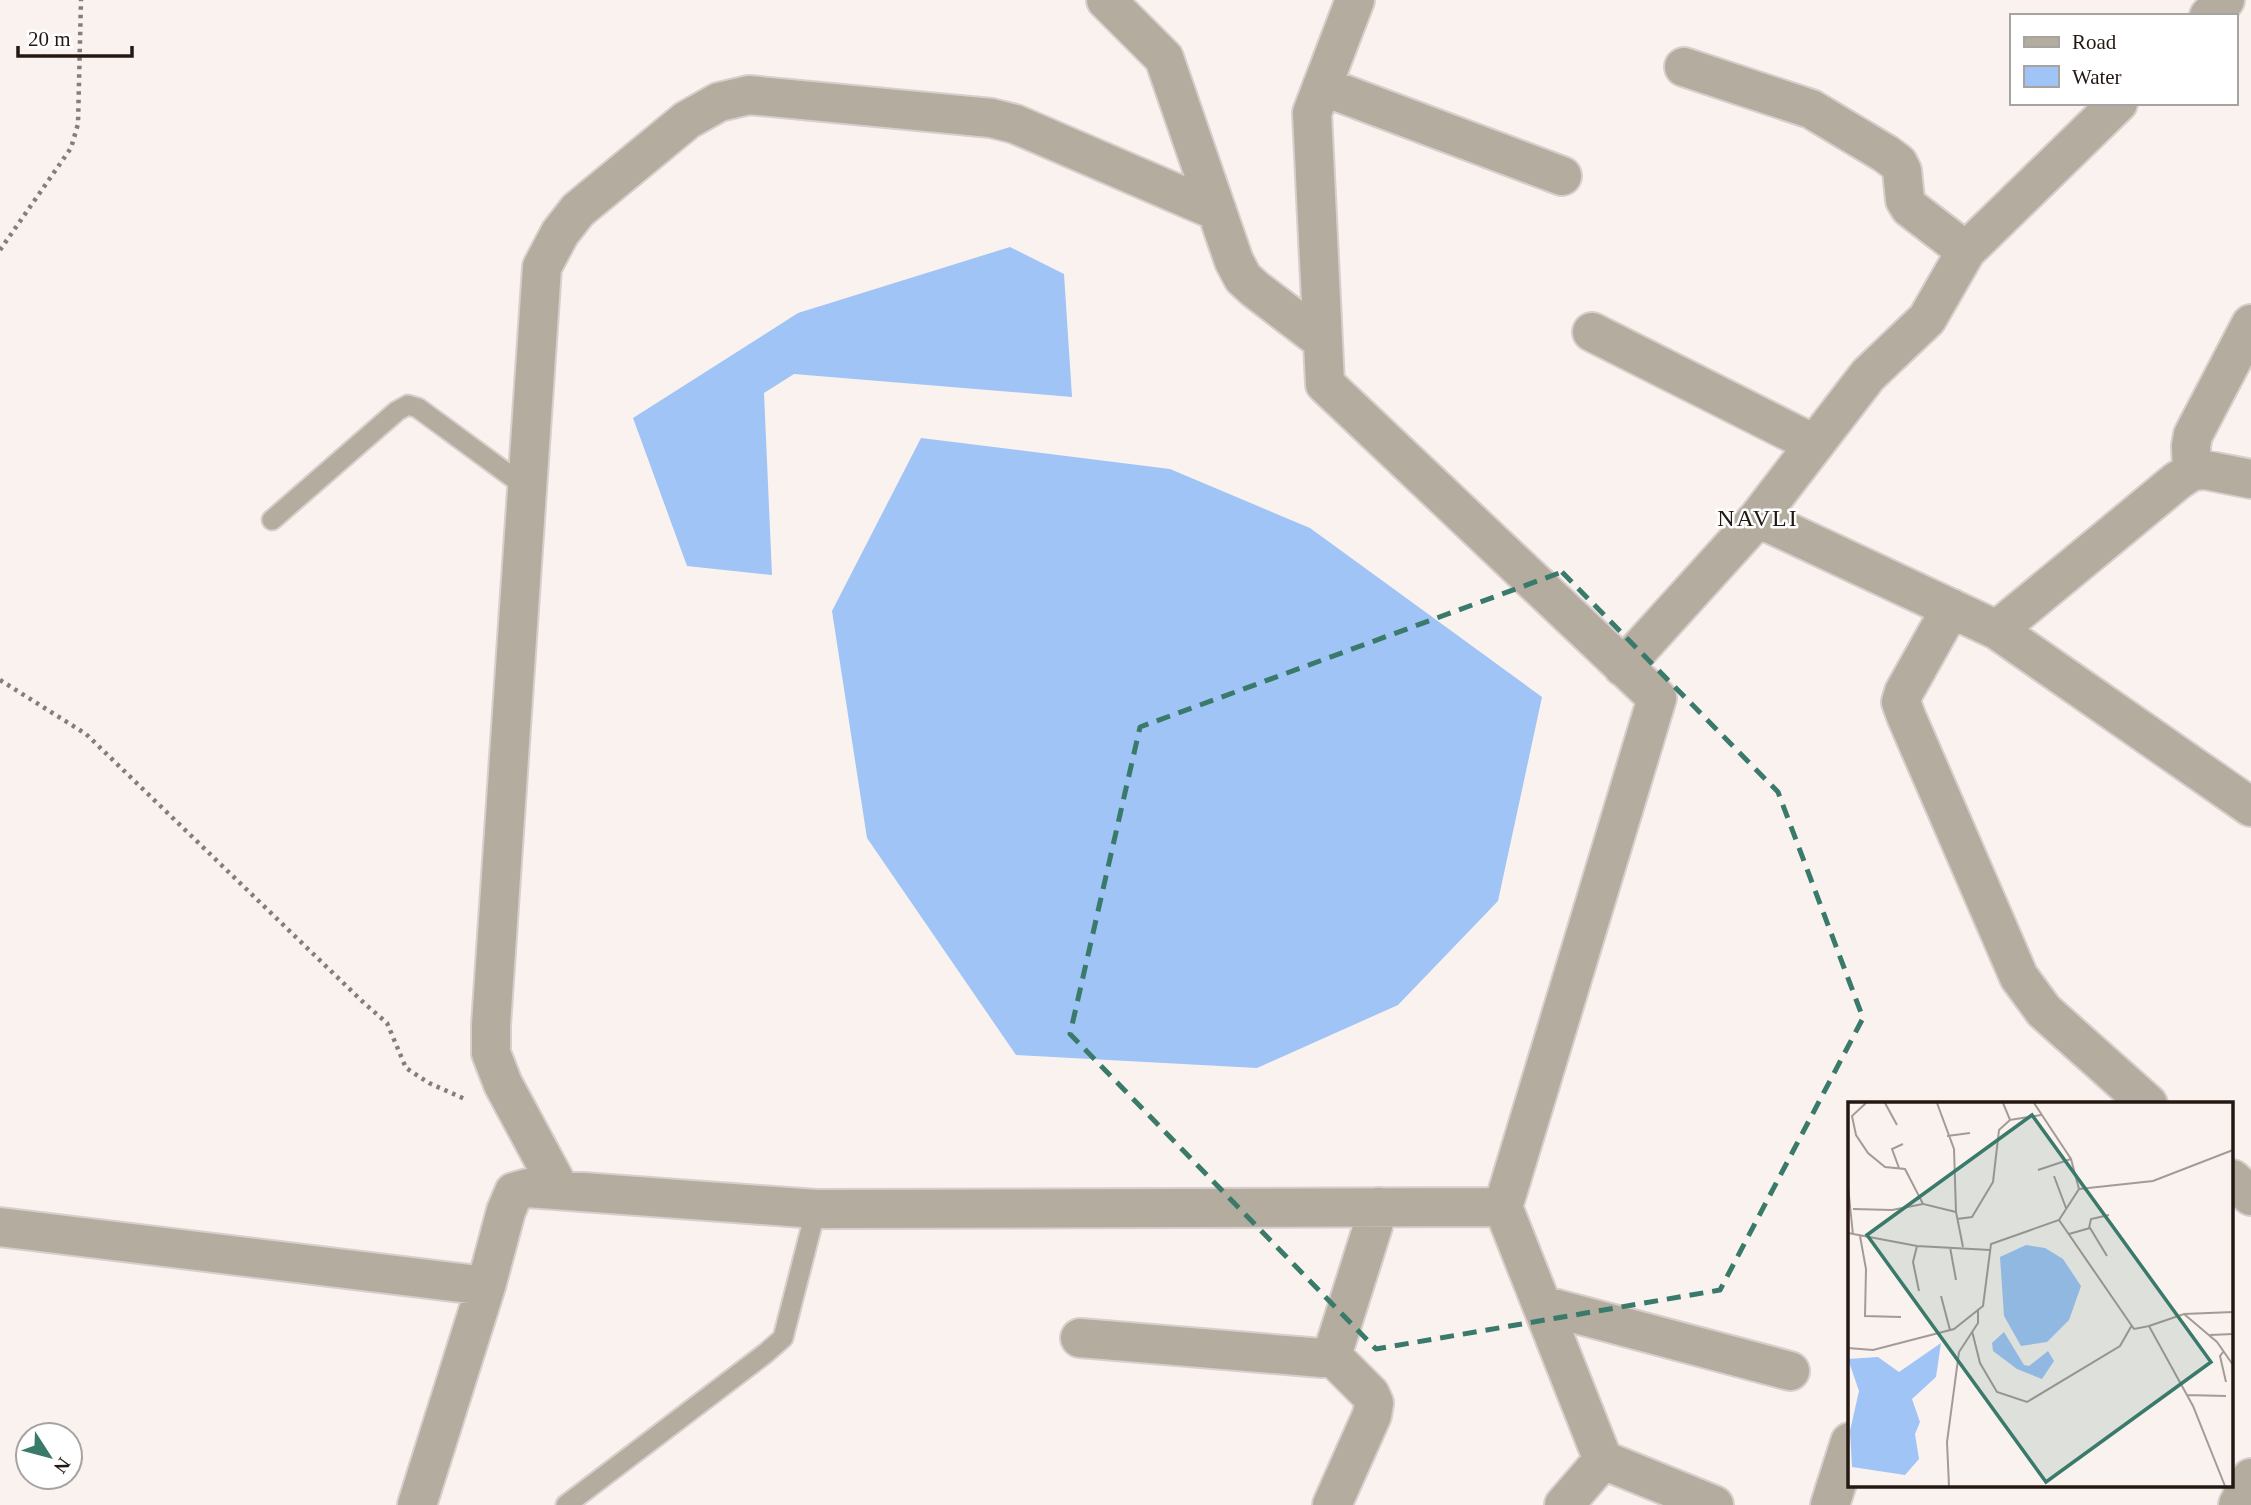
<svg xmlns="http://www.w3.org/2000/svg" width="2251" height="1505" font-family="'Times New Roman',serif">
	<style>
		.water { fill: #a0c4f6 }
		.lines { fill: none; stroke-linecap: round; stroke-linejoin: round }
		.service-casing { stroke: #d8cfcc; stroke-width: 23 }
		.minor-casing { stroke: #d8cfcc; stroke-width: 42 }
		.path { stroke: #877d78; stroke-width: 4.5; stroke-dasharray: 3.5 5; stroke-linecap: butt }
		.service { stroke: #b4ac9f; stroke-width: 19 }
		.minor { stroke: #b4ac9f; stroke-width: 38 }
		.marked { fill: none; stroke: #3a7a6a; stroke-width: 5; stroke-dasharray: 14 9; stroke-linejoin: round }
		.labels { text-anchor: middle; stroke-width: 5; stroke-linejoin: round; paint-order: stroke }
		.quarter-label { font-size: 24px; letter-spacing: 2px; fill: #241812; stroke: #fff }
		.inset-road { fill: none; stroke: #a49b97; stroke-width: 2 }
		.view { fill: #3a7a6a; fill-opacity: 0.15; stroke: #3a7a6a; stroke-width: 3.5 }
		.inset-edge { fill: none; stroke: #241812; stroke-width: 3.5 }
	</style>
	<rect width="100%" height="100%" fill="#faf2ef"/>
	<!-- water -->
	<path class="water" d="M1010 247 1064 274 1072 397 794 374 764 393 772 575 687 566 633 418 798 313Z
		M921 438 1170 469 1310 528 1542 697 1498 901 1398 1005 1257 1068 1016 1055 867 838 832 611Z"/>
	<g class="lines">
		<!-- service casing -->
		<g class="service-casing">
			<path id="service" d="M272 520 397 411 408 405 418 408 527 488
				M566 1505 766 1353 783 1338 816 1209"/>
		</g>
		<!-- minor casing -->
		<g class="minor-casing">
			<path id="minor" d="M1106 0 1164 58 1234 261 1243 278 1255 289 1323 341
				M1355 0 1312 113 1325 384 1657 698 1503 1207 1603 1460 1714 1505
				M2209 16 2225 0
				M1684 67 1811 109 1886 154 1898 163 1902 171 1905 200 1910 208 1966 251
				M1322 86 1562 176
				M1592 332 1814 444
				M2192 471 2191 446 2193 435 2251 324
				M1758 518 1997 630 2251 807
				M1951 608 1904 692 1901 702 1906 716 2019 977 2044 1011 2148 1104
				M1997 630 2177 481 2192 471 2205 470 2251 479
				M1623 667 1758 518 1868 375 1927 319 1966 251 2118 103
				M2232 1179 2251 1196
				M560 1190 503 1084 491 1053V1025L542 267 560 233 578 210 687 120 719 102 749 95 991 118 1015 124 1217 211
				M0 1227 486 1286 506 1211 514 1192 528 1188 816 1209 1503 1207
				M1542 1305 1790 1371
				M1080 1338 1322 1358 1330 1354 1335 1346 1379 1207
				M1330 1354 1370 1394 1374 1403 1372 1415 1332 1505
				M417 1505 486 1286
				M1564 1505 1603 1460
				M1830 1505 1850 1442
				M2238 1505 2251 1478"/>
		</g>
		<!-- path -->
		<path class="path" d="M0 250 71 148 78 124 81 0
			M0 680 86 734 364 1003 387 1023 406 1068 429 1083 467 1100"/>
		<!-- service -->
		<use href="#service" class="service"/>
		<!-- minor -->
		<use href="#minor" class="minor"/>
	</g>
	<!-- marked area -->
	<path class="marked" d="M1562 572 1778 792 1863 1018 1720 1290 1376 1349 1070 1034 1140 727Z"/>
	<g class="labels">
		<!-- quarter labels -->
		<g class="quarter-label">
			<text x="1758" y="526">NAVLI</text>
		</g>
	</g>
	<!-- overview -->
	<g transform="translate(1848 1102)">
		<rect width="385" height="385" fill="#faf2ef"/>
		<path d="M178 143 197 146 215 157 233 184 221 218 199 240 173 244 156 214 152 155ZM156 230 176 263 181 264 200 249 206 259 194 277 169 267 145 249 144 241ZM93 241 88 275 64 297 72 320 67 332 71 357 57 373 4 365 2 329 11 289 0 257 30 255 51 270Z" fill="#a0c4f6"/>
		<path class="inset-road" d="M18 1 4 14 8 33 20 51 37 65 57 67 75 102 108 110M37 1 49 23M89 1 106 47 108 110 115 145M155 1 162 18 193 13M99 34 122 31M51 66 44 47 55 42M190 68 223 57M206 74 218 106M0 84 5 133M231 87 305 79 385 48M5 107 44 108 75 102M109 117 124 115 145 80 151 28 162 18M211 118 286 227 301 224 345 304 377 384M241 126 243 117 261 113M0 131 69 144 142 148M221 132 242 126 259 154M12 134 18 167 17 214 53 215M69 144 65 160 71 189M102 145 108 178M93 194 102 228M336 212 369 240 385 263M301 224 336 212 385 210M124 229 132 261 149 290 179 300 272 244 284 223M362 233 385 232M0 246 25 248 106 227 135 204 143 142 211 118 231 87 223 57 186 1M376 249 372 254 378 280M339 293 378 294M101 384 99 340 111 250 130 221V207"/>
		<path class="view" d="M184 13 363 260 198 380 19 133Z"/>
		<rect width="385" height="385" class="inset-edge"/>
	</g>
	<!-- legend -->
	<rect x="2010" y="14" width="228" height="91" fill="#ffffff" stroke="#a7a3a0" stroke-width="2"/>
	<rect x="2024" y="37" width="35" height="10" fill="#b4ac9f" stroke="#a7a3a0" stroke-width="2"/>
	<text x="2072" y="49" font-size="21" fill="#241812">Road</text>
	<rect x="2024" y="66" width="35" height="21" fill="#a0c4f6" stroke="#a7a3a0" stroke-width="2"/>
	<text x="2072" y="84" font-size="21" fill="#241812">Water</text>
	<!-- north arrow -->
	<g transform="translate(49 1456) rotate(126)"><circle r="33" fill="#ffffff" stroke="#a7a3a0" stroke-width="2"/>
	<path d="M0-5L12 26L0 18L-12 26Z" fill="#3a7a6a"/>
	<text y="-10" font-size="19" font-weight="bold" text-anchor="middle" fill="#241812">N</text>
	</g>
	<!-- scale -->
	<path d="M18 46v10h114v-10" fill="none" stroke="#241812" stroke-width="3.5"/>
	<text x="28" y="46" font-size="21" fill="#241812" stroke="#ffffff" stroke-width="5" paint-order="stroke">20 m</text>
</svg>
